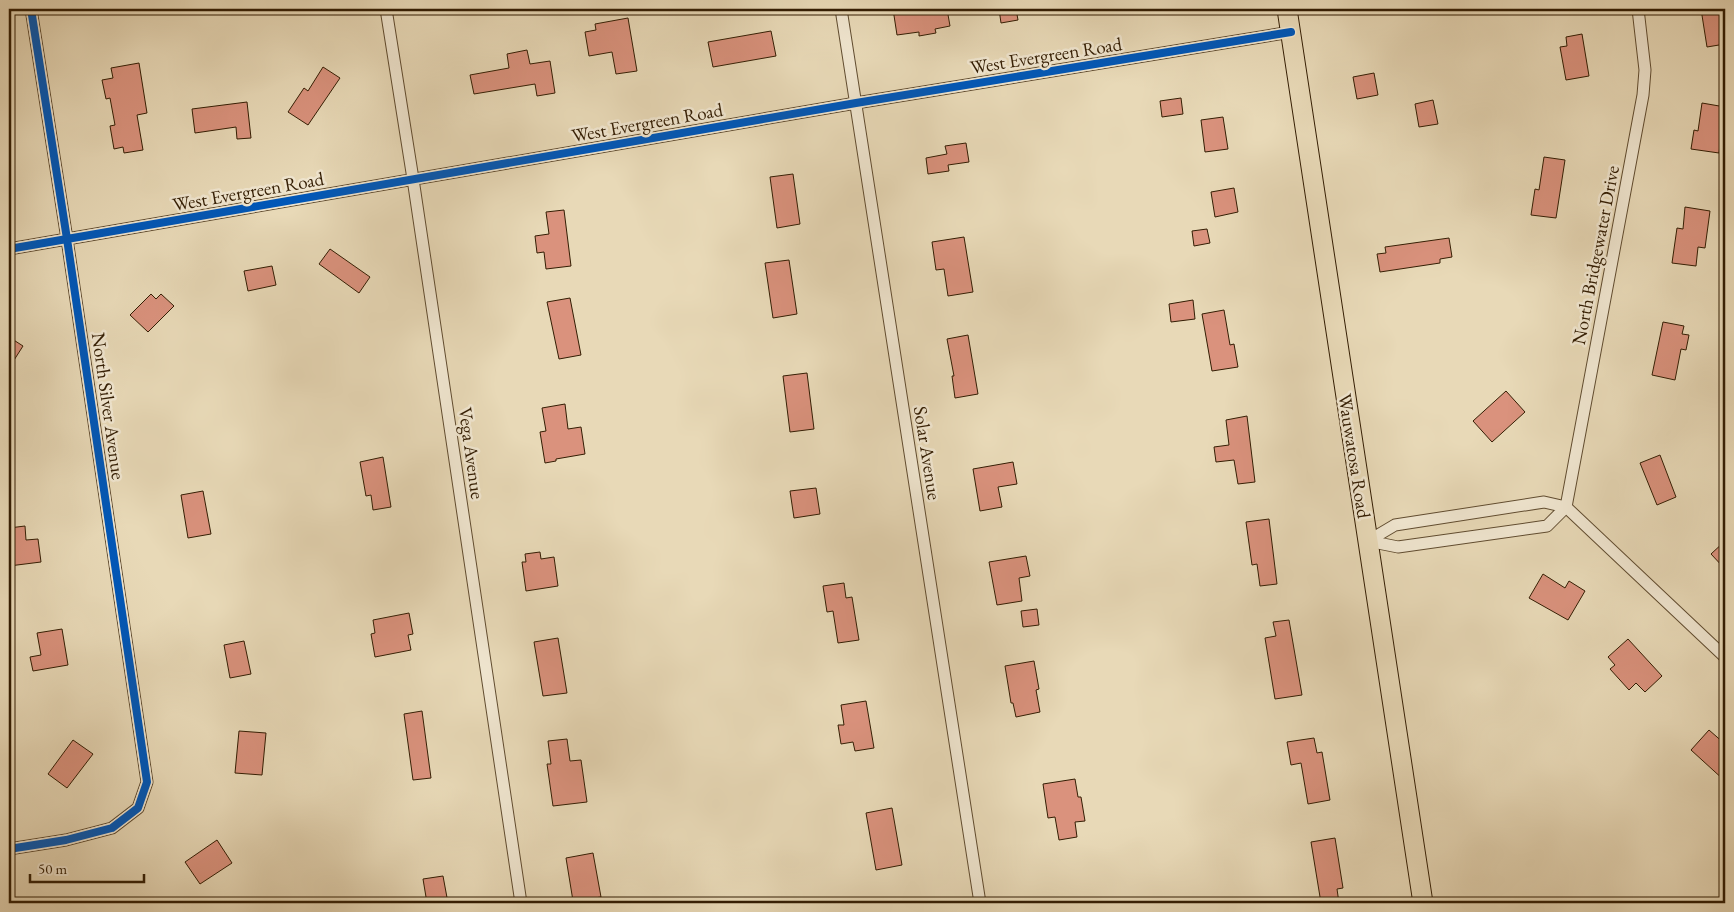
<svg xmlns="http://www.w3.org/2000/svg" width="1734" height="912" font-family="'EB Garamond',serif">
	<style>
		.building { fill: #da927d; stroke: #331d03 }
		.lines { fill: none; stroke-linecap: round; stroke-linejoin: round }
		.minor-casing { stroke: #604c30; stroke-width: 13 }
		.primary-casing { stroke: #331d03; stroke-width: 21 }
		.minor { stroke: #f0e6d0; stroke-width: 11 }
		.primary { stroke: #e8d9b7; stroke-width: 19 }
		.cycleway-casing { stroke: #f0e6d0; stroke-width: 11 }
		.cycleway { stroke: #0057b8; stroke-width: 8 }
		.labels { text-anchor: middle; stroke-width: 5; stroke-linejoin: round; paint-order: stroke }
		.street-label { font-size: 19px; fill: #331d03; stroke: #f0e6d0 }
	</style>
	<rect width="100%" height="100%" fill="#e8d9b7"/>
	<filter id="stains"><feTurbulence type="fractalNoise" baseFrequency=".004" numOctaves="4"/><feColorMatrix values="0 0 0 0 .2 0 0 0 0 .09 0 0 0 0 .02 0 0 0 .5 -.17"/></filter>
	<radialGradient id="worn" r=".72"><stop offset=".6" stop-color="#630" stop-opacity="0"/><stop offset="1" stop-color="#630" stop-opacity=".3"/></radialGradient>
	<!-- building -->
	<path class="building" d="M893 9H947L950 26 935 29 936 33 919 36V32L897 35Z
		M999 9H1016L1018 20 1001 23Z
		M1701 9H1725V44L1707 47Z
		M628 18 637 71 616 74 612 52 589 56 585 32 596 30 595 24Z
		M771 31 776 56 713 67 708 42Z
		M1582 34 1589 76 1566 80 1560 47 1567 46 1566 37Z
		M527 50 530 64 550 61 555 93 537 96 535 84 474 94 470 75 509 68 507 54Z
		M139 63 147 113 137 115 143 150 124 153 123 147 114 149 110 126 115 125 110 98 106 99 102 80 113 78 111 68Z
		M323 67 340 78 308 125 288 112 304 88 308 91Z
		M1374 73 1378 95 1357 99 1353 77Z
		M1181 98 1183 114 1162 117 1160 101Z
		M1433 100 1438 124 1419 127 1415 104Z
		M247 102 251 138 237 139 236 127 195 133 192 109Z
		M1702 103 1725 107 1719 153 1691 149 1694 130 1698 131Z
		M1223 117 1228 149 1205 152 1201 120Z
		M966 143 969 162 948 165 949 171 928 174 926 158 947 154 945 146Z
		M1544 157 1565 160 1556 218 1531 215 1535 189 1539 190Z
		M793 174 800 224 777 228 770 177Z
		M1234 188 1238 212 1215 217 1211 192Z
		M1685 207 1710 211 1705 248 1698 247 1696 266 1672 263 1677 228 1683 229Z
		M564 210 571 266 546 269 544 252 537 253 535 236 549 234 546 212Z
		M1207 229 1210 243 1194 246 1192 231Z
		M964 237 973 292 948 296 944 269 936 270 932 242Z
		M1449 238 1452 257 1440 259V263L1380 272 1377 254 1386 253 1385 247Z
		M330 249 370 277 359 293 319 264Z
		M789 260 797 314 773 318 765 263Z
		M272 266 276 285 248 291 244 271Z
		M151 294 156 299 161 294 174 306 148 332 130 315Z
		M570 298 581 355 559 359 547 302Z
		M1193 300 1195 319 1171 322 1169 304Z
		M1224 310 1230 345 1234 344 1238 367 1212 371 1202 314Z
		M1663 322 1684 326 1682 334 1689 335 1686 350 1681 349 1675 380 1652 375Z
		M968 335 978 394 955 398 952 376H954L947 339Z
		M9 337 23 346 9 368Z
		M807 373 814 429 790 432 783 376Z
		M1506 391 1525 412 1492 442 1473 421Z
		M565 404 568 429 581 427 585 454 556 459V461L545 463 540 432 546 431 542 408Z
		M1247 416 1255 482 1238 484 1234 460 1216 462 1214 447 1229 445 1226 420Z
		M1660 455 1676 497 1657 505 1640 463Z
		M383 457 391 507 373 510 371 495 366 496 360 462Z
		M1013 462 1017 484 998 487 1002 507 980 511 973 469Z
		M816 488 820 514 794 518 790 491Z
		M203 491 211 534 188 538 181 495Z
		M1269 519 1277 584 1260 586 1257 564 1252 565 1246 522Z
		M25 526 26 540 38 539 41 562 9 566V528Z
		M1725 541V569L1711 554Z
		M540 552 541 559 554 557 558 586 526 591 522 562H526L525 554Z
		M1026 556 1030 576 1019 578 1022 601 997 605 989 562Z
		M1543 574 1565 588 1569 581 1585 591 1568 620 1529 598Z
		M844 583 846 598 852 597 859 640 838 643 833 611 827 612 823 586Z
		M1037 609 1039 625 1023 627 1021 611Z
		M409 613 413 634 408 635 411 650 375 657 371 634 375 633 373 620Z
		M1289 620 1302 695 1275 699 1265 638 1276 636 1273 622Z
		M62 629 68 665 33 671 30 657 41 655 37 633Z
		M558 638 567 693 543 696 534 642Z
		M1628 639 1662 676 1645 692 1636 683 1629 690 1610 669 1615 665 1608 657Z
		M244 641 251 674 230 678 224 645Z
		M1034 661 1039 689 1036 690 1040 712 1016 717 1013 703H1011L1005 666Z
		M866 701 874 748 855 751 853 742 841 744 838 725H844L841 705Z
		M422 711 431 778 413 780 404 714Z
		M1709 730 1725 744V781L1691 750Z
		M239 731 266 733 262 775 235 773Z
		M1314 738 1317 753 1322 752 1330 800 1308 804 1301 763 1291 765 1287 742Z
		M567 739 570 761 581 760 587 802 553 806 547 764H551L548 741Z
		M73 740 93 754 67 788 48 774Z
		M1075 779 1078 797H1081L1085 821 1075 822 1077 837 1059 840 1055 817 1048 818 1043 784Z
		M892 808 902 865 876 870 866 813Z
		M1335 838 1343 888 1337 889 1339 903H1321L1311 842Z
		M217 840 232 863 200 884 185 862Z
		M593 853 601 897 573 901 566 858Z
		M443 876 448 903H427L423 879Z"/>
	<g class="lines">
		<!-- minor casing -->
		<g class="minor-casing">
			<path id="minor" d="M386 9 413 179 521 903
				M841 9 980 903
				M9 249 856 103 1291 32
				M1368 541 1398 547 1547 526 1566 507 1643 95 1645 70 1638 9
				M1368 541 1395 525 1544 502 1566 507 1725 657
				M9 849 66 840 112 828 138 808 147 782 67 239 31 9"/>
		</g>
		<!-- primary casing -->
		<g class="primary-casing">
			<path id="primary" d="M1287 9 1423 903"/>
		</g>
		<!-- minor -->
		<use href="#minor" class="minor"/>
		<!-- primary -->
		<use href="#primary" class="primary"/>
		<!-- cycleway casing -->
		<g class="cycleway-casing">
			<path id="cycleway" d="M9 249 856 103 1291 32
				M9 849 66 840 112 828 138 808 147 782 67 239 31 9"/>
		</g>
		<!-- cycleway -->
		<use href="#cycleway" class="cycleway"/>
	</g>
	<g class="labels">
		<!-- street labels -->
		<g class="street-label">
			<text transform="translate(1046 55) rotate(-9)" y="7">West Evergreen Road</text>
			<text transform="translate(647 122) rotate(-10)" y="7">West Evergreen Road</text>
			<text transform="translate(248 191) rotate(-10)" y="7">West Evergreen Road</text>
			<text transform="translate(1595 255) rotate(-79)" y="7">North Bridgewater Drive</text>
			<text transform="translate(109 406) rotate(82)" y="7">North Silver Avenue</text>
			<text transform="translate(472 453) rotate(82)" y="7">Vega Avenue</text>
			<text transform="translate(928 453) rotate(81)" y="7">Solar Avenue</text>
			<text transform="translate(1355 456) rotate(81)" y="7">Wauwatosa Road</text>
		</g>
	</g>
	<!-- margin -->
	<rect width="1734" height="912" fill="none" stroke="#e8d9b7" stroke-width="30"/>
	<rect x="10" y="10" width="1714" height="892" fill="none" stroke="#331d03" stroke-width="2.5"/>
	<rect x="15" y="15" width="1704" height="882" fill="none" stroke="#331d03"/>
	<!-- scale -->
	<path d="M30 874v8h114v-8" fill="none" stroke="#331d03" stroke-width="2.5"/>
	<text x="38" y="874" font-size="15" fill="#331d03" stroke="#f0e6d0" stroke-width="4" paint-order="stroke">50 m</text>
	<rect width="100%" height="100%" filter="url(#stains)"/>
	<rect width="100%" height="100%" fill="url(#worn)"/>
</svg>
